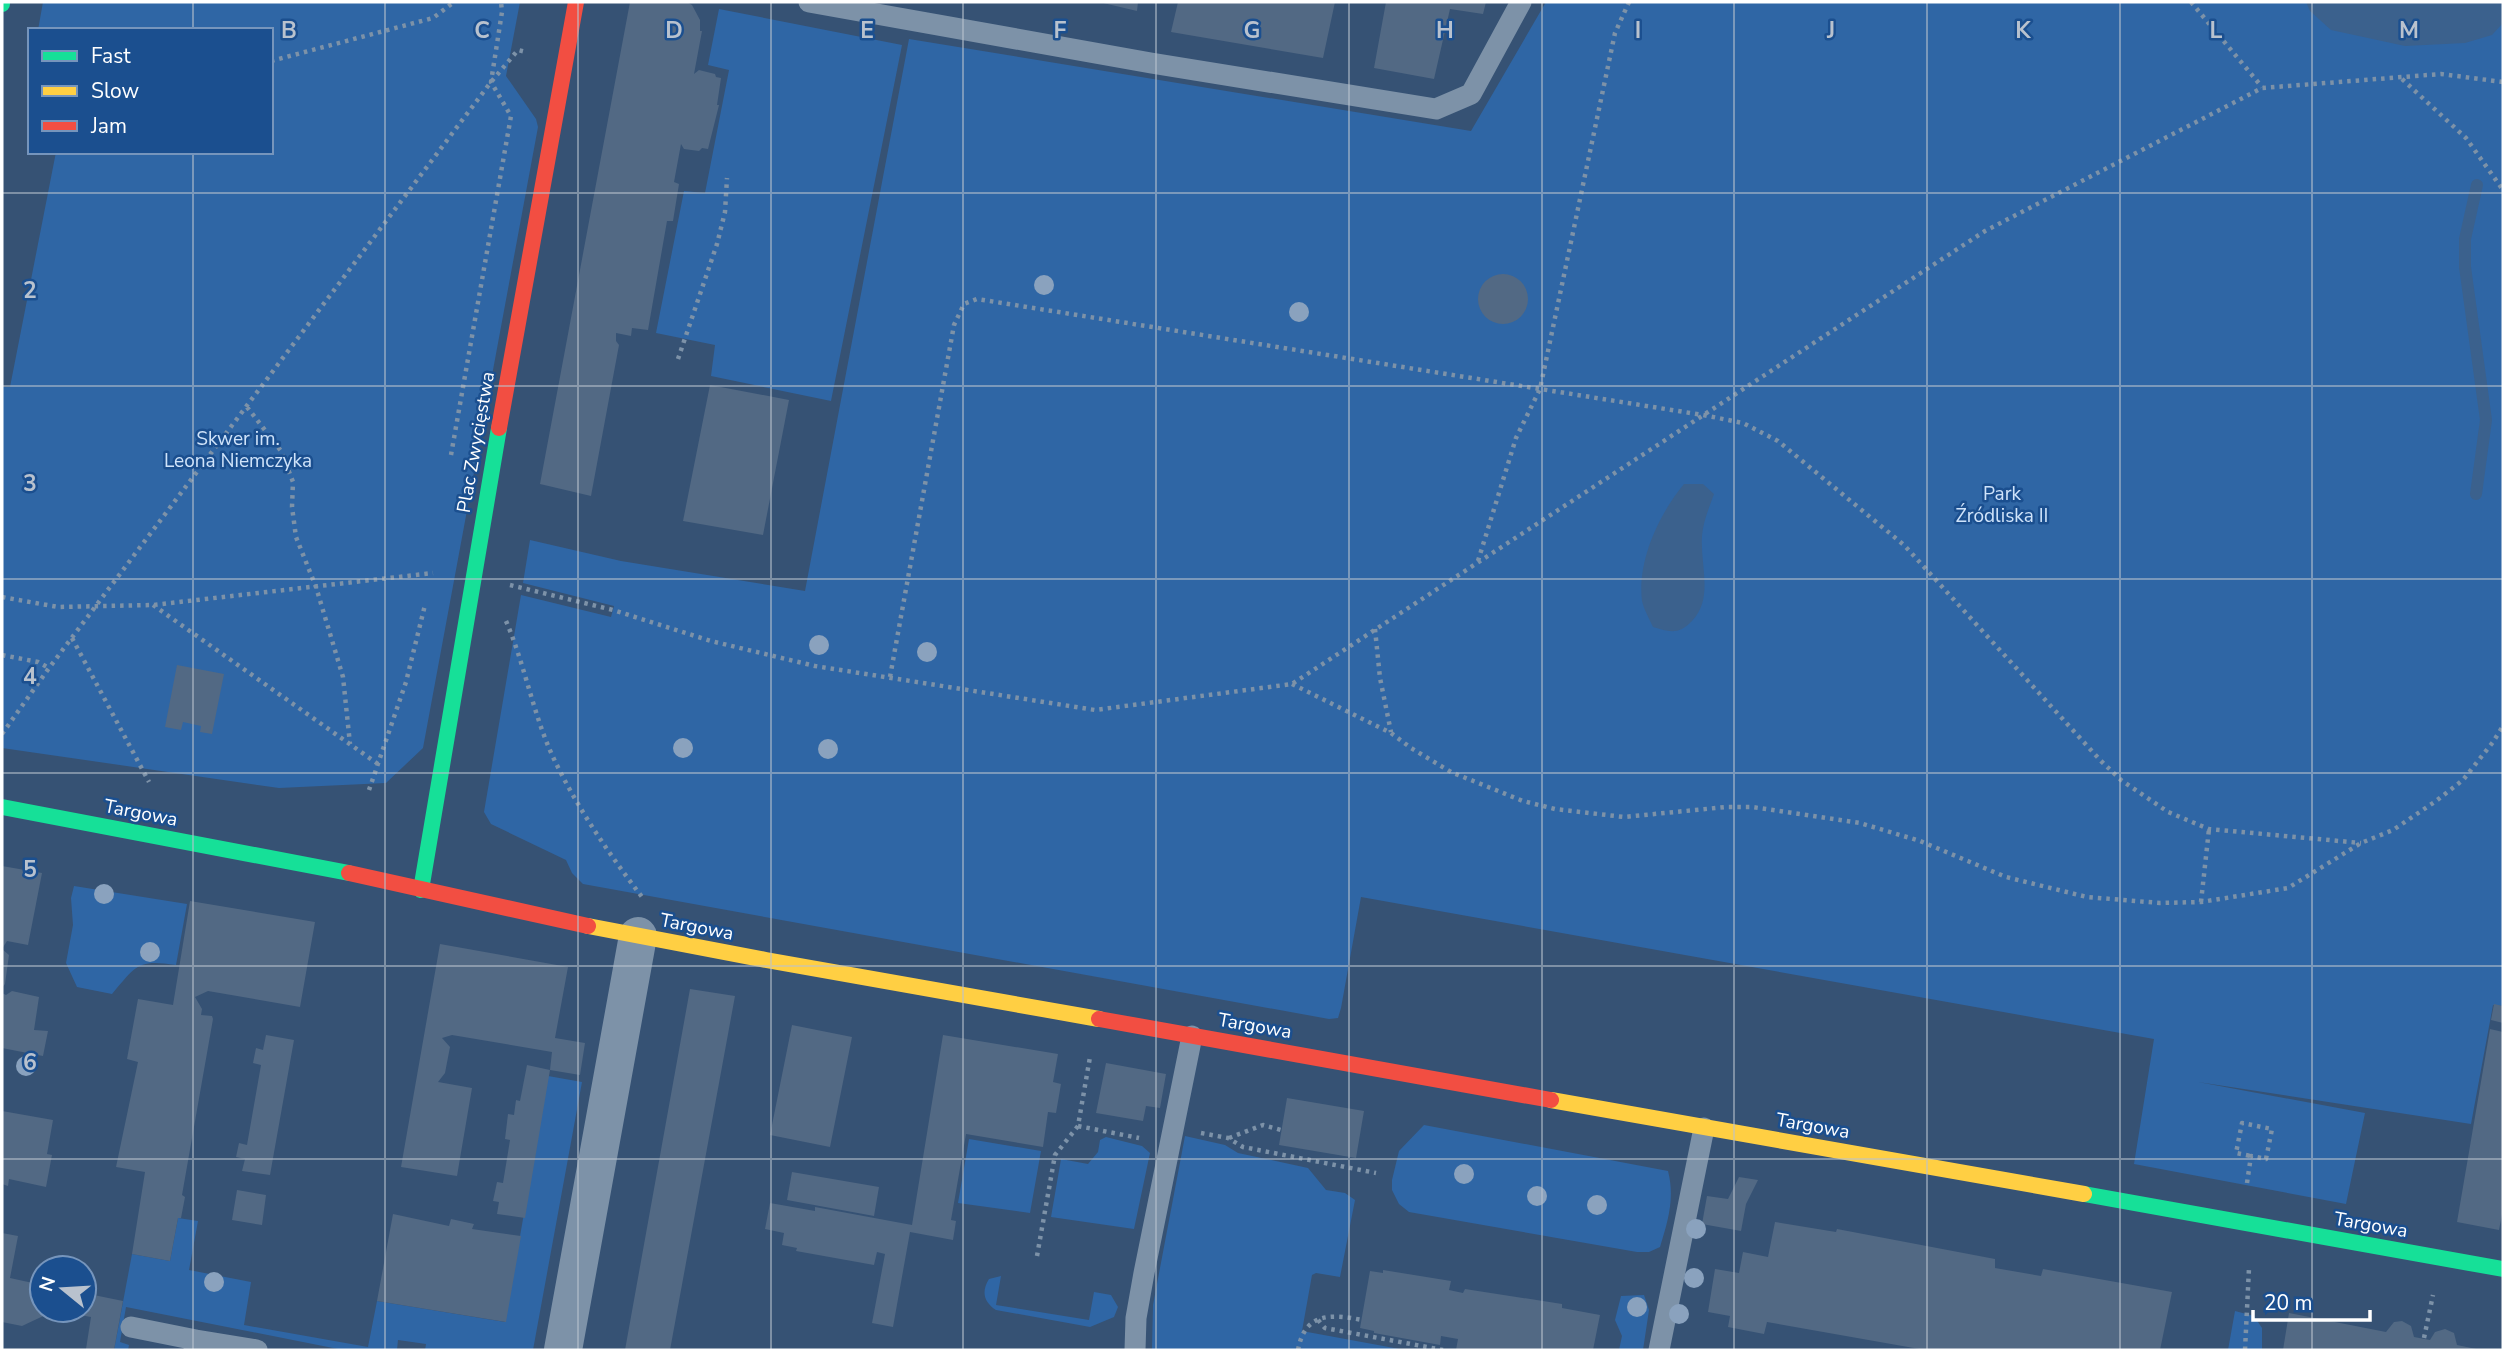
<svg xmlns="http://www.w3.org/2000/svg" width="2505" height="1352" font-family="'Nunito Sans',sans-serif">
	<style>
		.green { fill: #2f66a5 }
		.water { fill: #3b618d }
		.lines { fill: none; stroke-linecap: round; stroke-linejoin: round }
		.stream { stroke: #3b618d; stroke-width: 12 }
		.building { fill: #526984 }
		.path { stroke: #7d92a8; stroke-width: 4.5; stroke-dasharray: 3.5 5; stroke-linecap: butt }
		.lane { stroke: #7d92a8; stroke-width: 21 }
		.street { stroke: #7d92a8; stroke-width: 38 }
		.fast { stroke: #16e098; stroke-width: 16 }
		.slow { stroke: #ffcf43; stroke-width: 16 }
		.jam { stroke: #f24e42; stroke-width: 16 }
		.tree { fill: #8aa2be }
		.grid { fill: none; stroke: #b9c2ce; stroke-width: 2; stroke-opacity: 0.55 }
		.labels { text-anchor: middle; stroke-width: 5; stroke-linejoin: round; paint-order: stroke }
		.park-label { font-size: 19px; fill: #cfe3fa; stroke: #1b4f8f }
		.street-label { font-size: 19px; fill: #fff; stroke: #1b4f8f }
		.grid-label { font-size: 23px; text-anchor: middle; font-weight: bold; fill: #b9c2ce; stroke: #1b4f8f; stroke-width: 5; stroke-linejoin: round; paint-order: stroke }
	</style>
	<rect width="100%" height="100%" fill="#365274"/>
	<!-- green -->
	<path class="green" d="M43 2H520L506 76 536 119 538 127 423 748 386 783 279 788 2 748V387H10L56 152H271V30H38Z
		M1546 2H2503V1006L2493 1005 2471 1124 2198 1082 2365 1113 2346 1204 2134 1164 2154 1039 1361 897 1341 1008 1338 1018 1329 1019 583 884 572 873 566 860 491 824 484 812 521 595 611 617 614 606 523 583 530 540 621 561 805 591 909 39 1471 131Z
		M719 9 902 45 831 401 711 376 715 345 656 333 684 191 705 193 729 70 708 65Z
		M74 886 187 904 176 965C137 959 136 966 112 994L77 987 66 963 73 925 71 898Z
		M548 1076 582 1082 533 1350H425L426 1344 398 1340 397 1350H343L126 1307 120 1342 129 1345 128 1350H114L132 1254 170 1261 178 1218 198 1221 189 1270 251 1282 244 1325 368 1347 377 1301 505 1322Z
		M1424 1125 1668 1171C1675 1198 1668 1221 1660 1247L1649 1252H1637L1409 1212 1399 1204 1392 1190V1180L1399 1151Z
		M1185 1136 1225 1145 1238 1153 1308 1168 1326 1190 1345 1193 1355 1200 1340 1277 1316 1273 1312 1275 1302 1331 1405 1350H1152L1153 1305Z
		M1106 1137 1142 1146 1150 1153 1134 1229 1051 1217 1061 1159 1088 1164 1098 1152 1100 1140Z
		M969 1139 1041 1151 1030 1213 958 1203Z
		M1001 1276 996 1305 1089 1320 1094 1292 1111 1295 1118 1307 1114 1317 1090 1327 996 1310C984 1302 981 1292 989 1279Z
		M1644 1295 1649 1310 1643 1350H1619L1622 1336 1615 1320 1621 1296Z
		M2235 1311 2254 1316 2262 1328V1350H2228Z"/>
	<!-- water -->
	<path class="water" d="M2306 2H2503V23L2492 35 2465 43 2405 46 2331 30 2310 11Z
		M1684 484H1703L1714 494C1709 508 1703 522 1702 536 1700 565 1714 598 1692 621 1679 635 1669 632 1653 627 1649 618 1644 610 1642 601 1637 561 1659 514 1684 484Z"/>
	<g class="lines">
		<!-- stream -->
		<path class="stream" d="M2476 494 2486 420 2465 267V239L2477 185"/>
	</g>
	<!-- building -->
	<path class="building" d="M630 2H687L692 5 700 20V31H702L694 74 699 70 715 74 716 77 721 78 717 105H719L708 149 702 148 699 151 684 149 681 144 674 182 679 184 673 221H667L648 330 632 328 631 336 616 333V341L619 345 591 496 540 484Z
		M1099 2H1138L1137 11Z
		M1178 2H1335L1323 58 1171 32Z
		M1386 2H1486L1483 14 1450 9 1434 79 1374 68Z
		M1478 299a25 25 0 1 1 50 0a25 25 0 1 1-50 0Z
		M710 385 789 400 763 535 683 521Z
		M177 665 224 674 212 734 200 732 201 726 183 722 181 730 165 727Z
		M2 866 42 873 28 945 7 941 2 949 9 955 5 984 2 988Z
		M190 901 315 922 300 1007 208 991 195 997 202 1009 201 1015 212 1016 213 1019 182 1195 185 1197 181 1218H178L170 1261 132 1254 145 1172 116 1167 138 1062 127 1059 138 999 173 1005Z
		M440 944 568 967 555 1038 585 1043 580 1075 550 1070 552 1052 452 1035 442 1038 450 1047 445 1073 438 1082 472 1088 457 1176 401 1167Z
		M690 989 735 996 670 1350H625Z
		M12 991 39 997 34 1030 48 1031 43 1056 2 1048V993L6 995Z
		M2494 1004 2503 1006V1023L2491 1020Z
		M792 1025 852 1037 830 1147 770 1135Z
		M2490 1029 2503 1032V1209L2499 1230 2457 1222Z
		M266 1035 294 1040 270 1175 242 1171 245 1159 236 1157 239 1143 247 1145 261 1065 253 1063 256 1048 263 1050Z
		M943 1035 1058 1054 1053 1082 1061 1084 1056 1113 1048 1112 1043 1147 966 1134 951 1220 956 1221 953 1240 910 1232 893 1327 872 1323 885 1254 877 1252 874 1265 796 1251 797 1248 782 1245 784 1233 765 1229 770 1203 815 1211V1207L912 1225Z
		M1106 1063 1166 1074 1160 1108 1146 1106 1143 1121 1096 1113Z
		M527 1065 550 1070 525 1218 497 1214 499 1202 493 1201 497 1182 503 1183 510 1140 505 1139 508 1114 514 1115 516 1100 520 1101Z
		M1287 1098 1364 1111 1356 1158 1279 1145Z
		M2 1111 53 1120 47 1154 52 1155 46 1187 9 1179 8 1186 2 1184Z
		M792 1172 879 1187 874 1216 787 1200Z
		M1739 1177 1758 1180 1746 1204 1741 1231 1702 1224 1707 1196 1728 1199Z
		M237 1190 266 1195 262 1225 232 1220Z
		M393 1214 449 1226 451 1219 474 1224 472 1229 521 1236 506 1322 377 1301Z
		M1775 1222 1836 1232 1837 1229 1995 1259V1268L2041 1276 2043 1269 2172 1292 2160 1350H1925L1767 1322 1764 1334 1728 1327 1730 1316 1708 1312 1715 1269 1739 1273 1743 1252 1768 1257Z
		M2 1233 18 1236 10 1278 42 1285V1310H56L22 1326 2 1322Z
		M1383 1270 1451 1281 1449 1290 1463 1293 1465 1289 1562 1304V1308L1600 1315 1593 1350H1456L1458 1339 1441 1336 1440 1345 1374 1333V1331L1360 1328 1370 1271 1383 1273Z
		M84 1293 123 1301 114 1350 86 1349 91 1317 57 1311 84 1310Z
		M2289 1313 2386 1332 2394 1322 2402 1321 2411 1326 2414 1337 2430 1340 2435 1332 2445 1329 2454 1333 2457 1345 2481 1350H2283Z"/>
	<g class="lines">
		<!-- path -->
		<path class="path" d="M2191 2 2262 87
			M271 61 433 18 454 2
			M2402 79 2466 138 2503 190
			M678 359 717 244 725 212 727 178
			M247 407 281 451 293 482 292 507 296 537 316 587 343 677 350 744
			M451 455 511 116 491 82 502 12 501 2
			M1478 561 1516 438 1540 389 1615 33 1629 2
			M510 585 613 610 711 641 815 666 1095 710 1292 684 1985 231 2262 88 2441 74 2503 82
			M2 597 58 607 153 605 433 573
			M153 605 378 764
			M506 621C525 665 533 714 553 757 576 806 609 854 642 897
			M1375 629 1380 678 1391 732
			M72 638 149 782
			M2 655 38 662 49 668
			M890 677 954 325 964 304 977 299 1703 415 1743 423 1778 441 1904 545 2101 761 2121 780 2168 812 2209 829 2361 843
			M1292 684 1391 733 1411 748 1451 772 1523 801 1555 809 1624 817 1726 807H1752L1860 823 1920 841 2006 877 2087 897 2160 903 2201 902 2288 888 2361 843 2393 830 2436 801 2463 780 2493 742 2503 726
			M2 734 49 668 491 82 518 50 526 52
			M369 790 406 682 425 605
			M2201 902 2209 829
			M1078 1126 1139 1138
			M1201 1133 1228 1138 1243 1147 1376 1173
			M1229 1138 1263 1125 1281 1130
			M2247 1183 2251 1156 2266 1159 2272 1129 2242 1123 2236 1153 2251 1156
			M1037 1256 1055 1155 1078 1126 1090 1057
			M1318 1320 1325 1328 1443 1350
			M2424 1338 2433 1295
			M1298 1350C1305 1312 1331 1314 1362 1320
			M2245 1350 2249 1268"/>
		<!-- lane -->
		<path class="lane" d="M809 2 1151 63 1436 109 1471 94 1521 2
			M131 1327 196 1340
			M194 1350 196 1340 257 1350
			M1135 1350 1136 1318 1144 1273 1192 1036
			M1659 1350 1704 1128"/>
		<!-- street -->
		<path class="street" d="M563 1350 638 936"/>
		<!-- fast -->
		<path class="fast" d="M2 2V4
			M2 807 349 873
			M421 890 499 428
			M2084 1194 2503 1269"/>
		<!-- slow -->
		<path class="slow" d="M588 926 766 960 1099 1019
			M1551 1100 2084 1194"/>
		<!-- jam -->
		<path class="jam" d="M499 428 576 2
			M349 873 588 926
			M1099 1019 1551 1100"/>
	</g>
	<!-- trees -->
	<g class="tree">
		<circle cx="1044" cy="285" r="10"/>
		<circle cx="1299" cy="312" r="10"/>
		<circle cx="819" cy="645" r="10"/>
		<circle cx="927" cy="652" r="10"/>
		<circle cx="683" cy="748" r="10"/>
		<circle cx="828" cy="749" r="10"/>
		<circle cx="104" cy="894" r="10"/>
		<circle cx="150" cy="952" r="10"/>
		<circle cx="26" cy="1066" r="10"/>
		<circle cx="1464" cy="1174" r="10"/>
		<circle cx="1537" cy="1196" r="10"/>
		<circle cx="1597" cy="1205" r="10"/>
		<circle cx="1696" cy="1229" r="10"/>
		<circle cx="1694" cy="1278" r="10"/>
		<circle cx="214" cy="1282" r="10"/>
		<circle cx="1637" cy="1307" r="10"/>
		<circle cx="1679" cy="1314" r="10"/>
	</g>
	<!-- grid -->
	<path class="grid" d="M193 2V30M385 2V1350M578 2V1350M771 2V1350M963 2V1350M1156 2V1350M1349 2V1350M1542 2V1350M1734 2V1350M1927 2V1350M2120 2V1350M2312 2V1350M193 152V1350M2 193H2503M2 386H2503M2 579H2503M2 773H2503M2 966H2503M2 1159H2503"/>
	<g class="labels">
		<!-- park labels -->
		<g class="park-label">
			<text x="238" y="445">Skwer im.<tspan x="238" dy="22">Leona Niemczyka</tspan></text>
			<text x="2002" y="500">Park<tspan x="2002" dy="22">Źródliska II</tspan></text>
		</g>
		<!-- street labels -->
		<g class="street-label">
			<text transform="translate(475 442) rotate(-80)" y="7">Plac Zwycięstwa</text>
			<text transform="translate(141 812) rotate(11)" y="7">Targowa</text>
			<text transform="translate(697 926) rotate(11)" y="7">Targowa</text>
			<text transform="translate(1255 1025) rotate(10)" y="7">Targowa</text>
			<text transform="translate(1813 1125) rotate(10)" y="7">Targowa</text>
			<text transform="translate(2371 1224) rotate(10)" y="7">Targowa</text>
		</g>
	</g>
	<g class="grid-label">
		<text x="289" y="38">B</text>
		<text x="482" y="38">C</text>
		<text x="674" y="38">D</text>
		<text x="867" y="38">E</text>
		<text x="1060" y="38">F</text>
		<text x="1252" y="38">G</text>
		<text x="1445" y="38">H</text>
		<text x="1638" y="38">I</text>
		<text x="1831" y="38">J</text>
		<text x="2023" y="38">K</text>
		<text x="2216" y="38">L</text>
		<text x="2409" y="38">M</text>
		<text x="30" y="298">2</text>
		<text x="30" y="491">3</text>
		<text x="30" y="684">4</text>
		<text x="30" y="877">5</text>
		<text x="30" y="1070">6</text>
	</g>
	<!-- border -->
	<rect width="2505" height="1352" fill="none" stroke="#ffffff" stroke-width="7"/>
	<!-- legend -->
	<rect x="28" y="28" width="245" height="126" fill="#1b4f8f" stroke="#7695bc" stroke-width="2"/>
	<rect x="42" y="51" width="35" height="10" fill="#16e098" stroke="#7695bc" stroke-width="2"/>
	<text x="91" y="63" font-size="21" fill="#ffffff">Fast</text>
	<rect x="42" y="86" width="35" height="10" fill="#ffcf43" stroke="#7695bc" stroke-width="2"/>
	<text x="91" y="98" font-size="21" fill="#ffffff">Slow</text>
	<rect x="42" y="121" width="35" height="10" fill="#f24e42" stroke="#7695bc" stroke-width="2"/>
	<text x="91" y="133" font-size="21" fill="#ffffff">Jam</text>
	<!-- north arrow -->
	<g transform="translate(63 1289) rotate(288)"><circle r="33" fill="#1b4f8f" stroke="#7695bc" stroke-width="2"/>
	<path d="M0-5L12 26L0 18L-12 26Z" fill="#b9c2ce"/>
	<text y="-10" font-size="19" font-weight="bold" text-anchor="middle" fill="#ffffff">N</text>
	</g>
	<!-- scale -->
	<path d="M2253 1310v10h117v-10" fill="none" stroke="#ffffff" stroke-width="3.5"/>
	<text x="2264" y="1310" font-size="21" fill="#ffffff" stroke="#1b4f8f" stroke-width="5" paint-order="stroke">20 m</text>
</svg>
